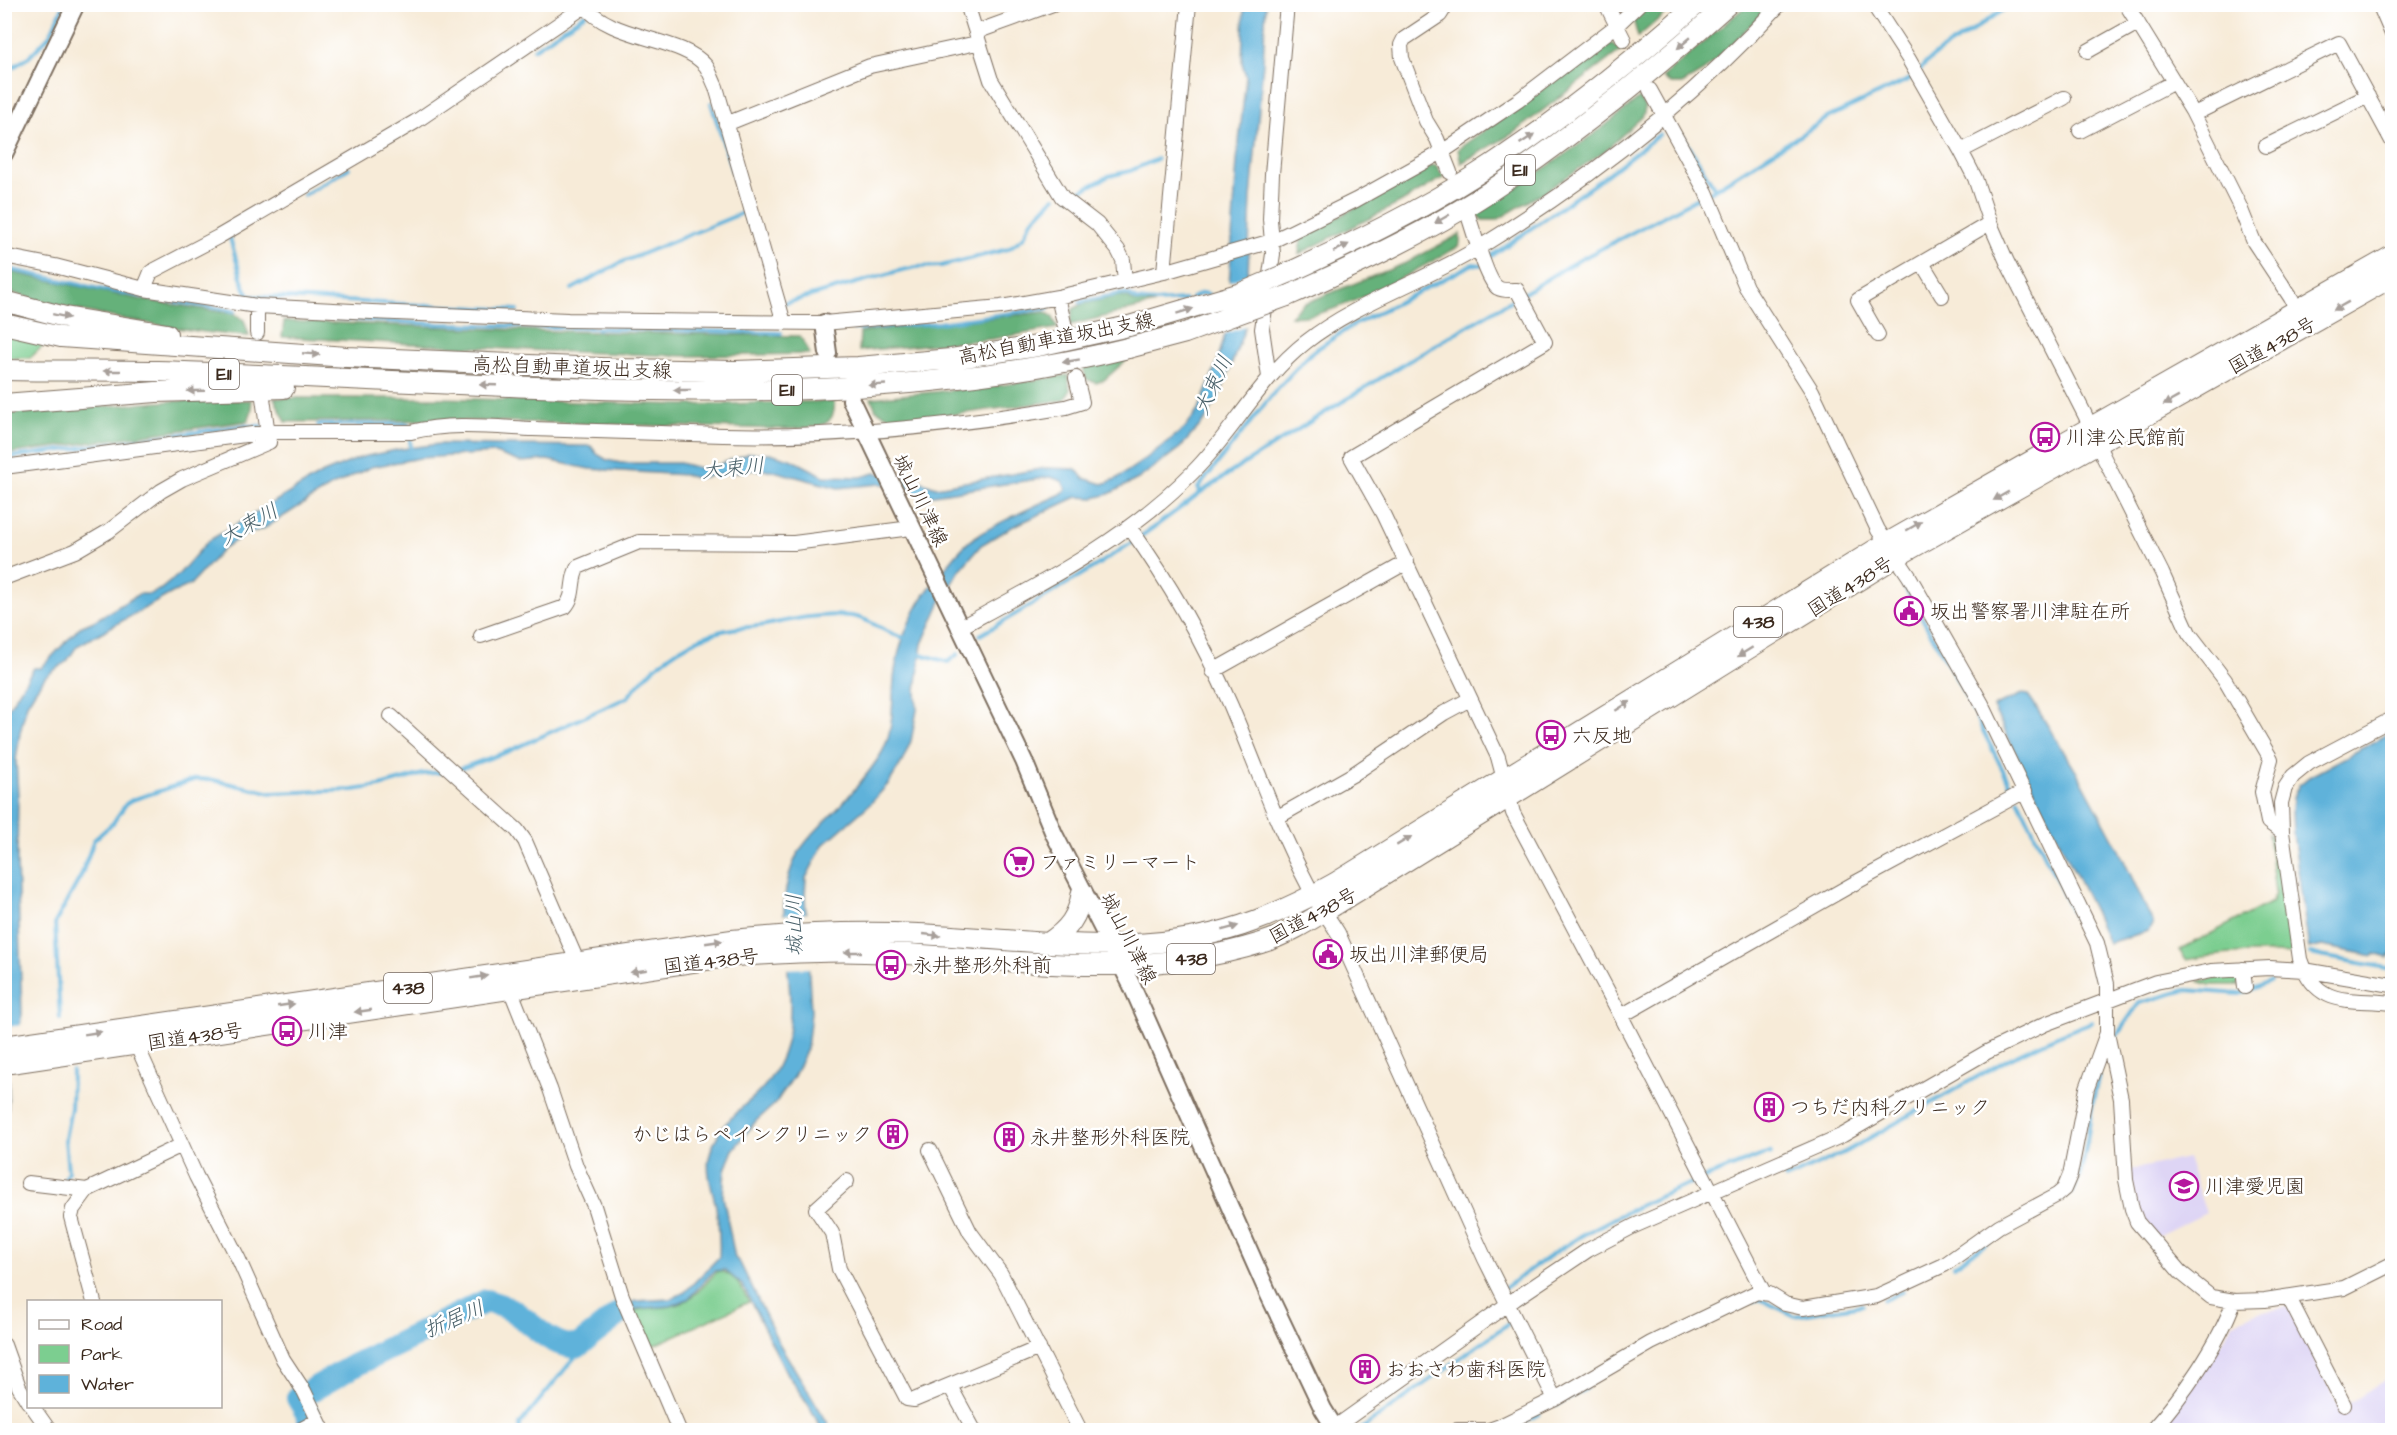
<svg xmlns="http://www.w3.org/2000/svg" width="2397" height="1435" font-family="'Architects Daughter','Klee One',sans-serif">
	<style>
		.built { fill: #ded5f5 }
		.green { fill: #7cce90; stroke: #5c7c57; stroke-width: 1.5 }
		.forest { fill: #65b17a; stroke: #506e4c; stroke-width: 1.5 }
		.water { fill: #5eb2da; stroke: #4c6e7c; stroke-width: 1.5 }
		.pier { fill: #f7ebd8 }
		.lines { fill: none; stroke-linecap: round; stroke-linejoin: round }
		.stream { stroke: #5eb2da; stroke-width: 4 }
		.river { stroke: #5eb2da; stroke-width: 24 }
		.minor-casing { stroke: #7d6e5f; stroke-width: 16 }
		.major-casing { stroke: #7d6e5f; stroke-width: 20 }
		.highway-casing { stroke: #7d6e5f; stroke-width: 22 }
		.minor { stroke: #fff; stroke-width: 14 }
		.major { stroke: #fff; stroke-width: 16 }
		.highway { stroke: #fff; stroke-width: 20 }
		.highway-bridge-casing { stroke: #7d6e5f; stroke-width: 22; stroke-linecap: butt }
		.highway-bridge { stroke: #fff; stroke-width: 20 }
		.oneway { fill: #a79f9a }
		.labels { text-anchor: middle; stroke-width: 5; stroke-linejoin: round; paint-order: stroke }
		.shield { fill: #fff; stroke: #766a62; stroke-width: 1.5 }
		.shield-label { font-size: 18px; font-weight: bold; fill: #3b2a1e }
		.street-label { font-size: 20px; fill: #3b2a1e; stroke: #fff }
		.poi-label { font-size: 20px; fill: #3b2a1e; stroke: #fff; text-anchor: start }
		.water-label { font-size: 21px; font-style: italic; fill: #496069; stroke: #fff }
	</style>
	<rect width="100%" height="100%" fill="#fff"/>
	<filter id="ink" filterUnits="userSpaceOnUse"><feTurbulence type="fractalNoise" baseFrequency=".0167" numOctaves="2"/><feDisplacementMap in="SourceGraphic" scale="12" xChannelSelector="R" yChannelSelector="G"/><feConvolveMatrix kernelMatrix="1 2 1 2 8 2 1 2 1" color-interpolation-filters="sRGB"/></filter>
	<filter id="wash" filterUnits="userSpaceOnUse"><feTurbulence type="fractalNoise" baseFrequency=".008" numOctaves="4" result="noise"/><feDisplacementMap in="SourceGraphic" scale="24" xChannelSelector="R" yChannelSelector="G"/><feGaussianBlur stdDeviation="1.35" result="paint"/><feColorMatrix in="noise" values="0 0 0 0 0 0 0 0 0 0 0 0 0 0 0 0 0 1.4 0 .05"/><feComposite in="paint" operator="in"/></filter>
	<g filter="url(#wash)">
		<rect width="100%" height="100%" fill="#f7ebd8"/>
		<!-- built -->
		<path class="built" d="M2187 1158 2206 1213 2157 1237 2142 1218 2136 1202 2130 1170Z
			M2284 1307H2289L2340 1409 2391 1376 2392 1430H2159L2202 1373 2234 1322 2254 1313Z"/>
		<!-- green -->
		<path class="green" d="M4 331 46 343 30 358H5Z
			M2268 833 2276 845 2280 860 2293 954C2255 951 2224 953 2186 960L2179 950 2272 902 2275 893Z
			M2238 975V985H2210L2198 981Z
			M717 1271C734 1271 742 1289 749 1302L648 1348 633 1312C645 1305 659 1309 671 1306 691 1303 704 1285 717 1271Z"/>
		<!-- forest -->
		<path class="forest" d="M1647 5H1675L1638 37 1633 19Z
			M1747 5H1771L1704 71 1682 84H1670L1663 77Z
			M1611 43 1621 50 1512 134 1461 163 1458 149 1574 67 1604 44Z
			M1640 98C1644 105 1647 109 1642 117L1604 152 1544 192 1497 220H1482L1478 214 1593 135Z
			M1432 166H1436L1444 177 1400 203 1299 254 1301 239 1311 232Z
			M1460 234V244L1456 248C1421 267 1328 323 1290 316L1303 304 1406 263Z
			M5 271 143 300 235 314 244 320 249 336C218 335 188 330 158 325 106 317 55 306 5 291Z
			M1119 296 1128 298 1135 302 1155 304 1070 325 1073 309 1082 304Z
			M1045 312 1052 316 1058 328 992 339 859 351 860 332Z
			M284 321 548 331 800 336 810 354 684 356 548 351 282 337Z
			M1132 355 1104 380 1096 383 1086 379 1083 366Z
			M1068 375 1070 391 1064 400 958 414 892 418 876 410 871 398 996 386Z
			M274 398H441L685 405 834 401C838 432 807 427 785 429L442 420 286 422Z
			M251 400 252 410 248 421 5 454 4 414 173 401Z"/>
		<!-- water -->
		<path class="water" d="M1244 5H1266L1263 63 1251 198 1246 325 1222 390 1206 419 1180 448 1138 479 1109 494 1094 498 1077 497 1012 527 981 545 960 570 942 599 922 644 916 690 917 710 911 741 902 762 889 783 870 804 823 845 806 878 805 895 811 1012 807 1049 794 1076 775 1104 756 1121 733 1150 725 1170 723 1196 735 1258 740 1263 780 1345 832 1430H822L808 1404 787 1374 743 1286 725 1270 714 1271 688 1299 671 1306 636 1309 598 1333 596 1327 635 1301 671 1299 685 1292 719 1257C720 1240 719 1224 716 1207 713 1192 706 1173 709 1158 717 1125 735 1114 757 1094 772 1080 783 1058 787 1038 798 989 776 935 787 884 795 844 816 832 842 804 856 788 870 772 881 754 897 727 890 695 896 665 904 624 920 597 947 566 955 556 964 544 975 537 1002 520 1032 507 1061 494L1066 489 1062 481 1050 477 921 497 904 485 879 484 838 488 770 470H751L696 478 685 475 589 469 547 460 520 462 495 453 420 458 371 467 330 487 265 528 245 535 225 547 190 585 172 593 77 646 67 661 45 677 35 691 27 704 20 733 16 760 18 795 17 861 22 1014 9 1078 8 1109 5 1121 4 1029 9 1013 4 976 5 725 7 710 34 668H41L80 627 94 621 139 594H150L161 589 178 575 208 541 321 474 362 457 401 449 439 444 591 446 597 454 607 460 621 463H680L699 468H709L749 453H770L793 460 824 476 861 477 875 473 909 477 936 487 1046 468 1076 469 1083 478 1103 484 1116 479 1144 460 1185 428 1199 409 1217 363 1226 331 1237 161 1246 76 1242 63Z
			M2022 694 2028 695 2033 702 2082 781 2119 850 2153 923 2148 931 2108 943 2094 911 1993 707Z
			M2392 732V956L2389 955 2388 958 2374 954 2373 956 2322 946 2309 949 2293 834 2292 810 2293 797 2299 785 2309 777Z"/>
		<!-- pier -->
		<path class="pier" d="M1252 273 1249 325 1222 335 1228 282Z
			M809 913 812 968 783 969 780 915Z
			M23 1025 12 1080H4L5 1027Z"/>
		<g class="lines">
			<!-- stream -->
			<path class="stream" d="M534 49 585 14
				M1920 70C1933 53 1952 44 1969 33 1984 23 1997 12 2014 4
				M4 73 29 57 50 35 64 4
				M711 103 749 225
				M1683 136 1715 189
				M1710 192 1829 117 1912 78
				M304 195 349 168
				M1069 197 1109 176 1130 171 1157 159
				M230 238 243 284 249 296 517 310
				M1488 261 1490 257 1596 183 1660 134
				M4 268 104 290 235 311
				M572 289 620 263 745 212
				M1523 294 1568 266 1704 195
				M1192 298 1202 293 1208 294
				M1080 302 1120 294 1129 295 1136 300 1156 302 1185 300
				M786 303 898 271 916 267 941 266 1008 249 1024 237 1030 223 1055 197
				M280 315 439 324 781 333
				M854 329 939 323 1048 308
				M318 425 408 424V427
				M410 438 411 452
				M4 458 242 426H263
				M1201 492C1304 424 1410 359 1517 297
				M1900 579 1959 683 2014 792
				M980 635C1057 590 1131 548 1201 492L1198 488 1276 390 1311 353 1350 327 1473 264 1482 265
				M917 653 948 662 958 654
				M459 769 509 751 628 697C649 668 680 644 715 633 731 627 748 628 765 625 794 619 821 613 851 616 871 618 885 635 906 638
				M2018 799 2089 947 2095 976
				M2310 954 2392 969
				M60 1018 55 923 81 876 94 840 113 823 126 804 132 800 196 779 213 780 272 793 353 790 380 786 423 774 444 772
				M2113 1041 2139 1003 2186 990 2240 994 2270 982
				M1783 1173 1786 1179 1845 1152 2012 1057 2057 1036 2092 1022
				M65 1179 68 1171 65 1139 71 1108 72 1071
				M1954 1266 2001 1233 2073 1192C2090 1157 2087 1113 2099 1076
				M1505 1288C1537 1265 1569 1241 1605 1223 1657 1195 1715 1174 1770 1152L1771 1154
				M1884 1300 1902 1292
				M1753 1301 1759 1299 1795 1316 1862 1305
				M1557 1405 1587 1388
				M1514 1427 1539 1414
				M520 1430V1424L525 1418 575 1357 578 1346
				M1360 1430 1509 1323"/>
			<!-- river -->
			<path class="river" d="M310 1430 307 1413 298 1398 355 1365 486 1301C495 1304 505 1306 513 1311 533 1324 553 1349 578 1346L623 1311"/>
		</g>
	</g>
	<g filter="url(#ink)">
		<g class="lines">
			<!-- minor casing -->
			<g class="minor-casing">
				<path id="minor" d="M583 4C611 41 681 36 706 66 710 72 713 81 716 87L784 323
					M967 4 991 80 1062 197 1097 224 1118 250 1123 260 1125 282
					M1447 4 1440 15 1404 39 1401 45 1402 58 1426 121 1437 139 1450 172
					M1606 4 1624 40
					M1873 4 1908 58 1961 151 1975 178 1990 223 2007 262 2085 415 2103 456 2162 573 2189 633 2225 680 2271 759 2262 792 2268 822 2282 832
					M2126 4 2192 111 2239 205 2254 242 2291 298 2300 316
					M2379 4 2392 34
					M976 32 1053 4
					M2088 51 2138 23
					M1650 90 1706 192 1746 287 1812 391 1878 530 1909 576 1982 704 2097 943 2107 984V1033L2121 1099 2126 1180 2132 1209 2137 1222 2180 1272 2211 1297 2234 1301 2265 1300 2344 1288 2392 1264
					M2194 114 2339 43 2392 141
					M726 124 870 66 977 43
					M2080 131 2174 82
					M2266 146 2368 96
					M1961 151 2064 98
					M1468 215C1473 229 1487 282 1498 288 1503 291 1511 290 1517 290L1545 342 1351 457 1383 514 1498 757 1513 813 1621 1016 1764 1293
					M4 256 55 266 144 289 257 306 372 312 568 320 824 323 1001 307 1058 297 1164 272 1272 241 1291 232 1356 200 1442 152 1519 100 1616 26 1639 4
					M1922 263 1942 296
					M1164 272 1189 4
					M144 289 151 272 218 237 415 122 588 4
					M1058 297 1065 327
					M257 333V306
					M1878 335 1858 300 1990 223
					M1269 377 1262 329 1273 254 1270 219 1272 174 1287 4
					M4 467 268 432H411C449 422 493 427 533 429 596 431 660 433 723 435 839 438 953 426 1066 407L1082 402 1076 378
					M1130 528C1170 583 1204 644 1231 706 1256 765 1277 826 1307 883 1315 900 1328 917 1338 933L1485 1259 1555 1399
					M4 578 75 551 109 531 161 491 182 479 269 442 263 398
					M959 628C1042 583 1126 540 1193 472 1234 431 1260 378 1306 342 1357 302 1425 281 1480 247 1589 180 1694 98 1780 4
					M481 636 565 607C576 596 570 579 578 567L639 542 794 543 911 528
					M1213 671 1407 562
					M391 716 517 830 525 841 580 968
					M2392 719 2309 763 2293 776 2285 788 2281 803 2282 832 2300 959C2317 1009 2350 998 2392 1003
					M1276 818 1352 775 1444 713 1470 699
					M2243 969 2245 987
					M507 981 550 1089 576 1166 594 1206 622 1296 679 1430
					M1621 1016 1853 884 2025 791
					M133 1037 196 1176 239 1260 283 1359 304 1391 323 1430
					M930 1150 970 1232 1001 1274 1080 1430
					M847 1181 816 1209 832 1233 839 1269 907 1399 914 1400 1039 1348
					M28 1183 87 1190
					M2289 1298 2344 1405
					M94 1302 75 1232 71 1217 73 1209 87 1190 182 1145
					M4 1345 19 1387 28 1402
					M950 1386 974 1430
					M32 1406 49 1430
					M300 1430 318 1420
					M1331 1430 1515 1299 1588 1250 1634 1226 1843 1135 1987 1052 2045 1024 2156 982 2211 971 2270 968 2304 970 2392 985
					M1457 1430H1489L1500 1426 1555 1399 1651 1343 1757 1292 1769 1294 1785 1304 1803 1308 1877 1296 1944 1265 1999 1226 2057 1195 2064 1189 2070 1175 2087 1088 2107 1033
					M2152 1430C2182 1397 2219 1344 2234 1301"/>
			</g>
			<!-- major casing -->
			<g class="major-casing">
				<path id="major" d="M4 154 76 4
					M824 323 828 353
					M851 400 1024 761 1054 834 1131 984 1268 1293 1323 1409 1336 1430"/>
			</g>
			<!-- highway casing -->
			<g class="highway-casing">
				<path id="highway" d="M1288 273C1353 243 1417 212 1477 174 1555 124 1628 65 1697 4
					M1287 296C1356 266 1426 233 1489 192 1573 136 1652 72 1728 4
					M4 301 65 317 167 334
					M4 324 61 337 347 357 624 369 735 371 858 367 951 359 1038 346 1129 326
					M4 370C55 371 106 370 157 371 284 375 410 383 536 387 734 394 935 396 1128 348
					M4 404 156 392 284 388
					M1048 943C1069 929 1078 917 1082 892
					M4 1046 732 940C794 934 856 931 918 934 1031 939 1148 962 1257 920 1284 910 1310 897 1335 883L1873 551 2392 256
					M4 1064 733 956C777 954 821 950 865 952 999 956 1129 984 1261 943 1291 934 1318 915 1345 899L1896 557 2392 277"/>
			</g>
			<!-- minor -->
			<use href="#minor" class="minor"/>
			<!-- major -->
			<use href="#major" class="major"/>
			<!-- highway -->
			<use href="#highway" class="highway"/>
			<!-- highway-bridge casing -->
			<g class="highway-bridge-casing">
				<path id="highway-bridge" d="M1129 326 1241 293 1288 273
					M1128 348 1185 333 1287 296"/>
			</g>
			<!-- highway-bridge -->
			<use href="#highway-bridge" class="highway-bridge"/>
		</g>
		<!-- one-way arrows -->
		<defs><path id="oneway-solid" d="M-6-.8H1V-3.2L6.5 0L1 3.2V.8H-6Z" transform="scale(1.5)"/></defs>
		<g class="oneway">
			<use href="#oneway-solid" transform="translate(1684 43) rotate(140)"/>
			<use href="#oneway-solid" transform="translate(1527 139) rotate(-34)"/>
			<use href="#oneway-solid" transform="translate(1442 219) rotate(150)"/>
			<use href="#oneway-solid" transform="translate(1341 248) rotate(-26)"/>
			<use href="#oneway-solid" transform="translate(2341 306) rotate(151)"/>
			<use href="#oneway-solid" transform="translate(1185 311) rotate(-17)"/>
			<use href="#oneway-solid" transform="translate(61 316) rotate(12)"/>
			<use href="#oneway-solid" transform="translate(311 354) rotate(5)"/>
			<use href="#oneway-solid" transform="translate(1071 361) rotate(170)"/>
			<use href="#oneway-solid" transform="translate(112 371) rotate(-180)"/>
			<use href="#oneway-solid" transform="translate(488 385) rotate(-178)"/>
			<use href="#oneway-solid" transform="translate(877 385) rotate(177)"/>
			<use href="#oneway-solid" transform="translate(682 390) rotate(-180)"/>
			<use href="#oneway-solid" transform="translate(196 391) rotate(178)"/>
			<use href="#oneway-solid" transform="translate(2171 401) rotate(151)"/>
			<use href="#oneway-solid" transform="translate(2001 496) rotate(151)"/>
			<use href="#oneway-solid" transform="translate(1914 526) rotate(-30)"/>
			<use href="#oneway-solid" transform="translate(1745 652) rotate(148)"/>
			<use href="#oneway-solid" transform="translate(1623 706) rotate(-32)"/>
			<use href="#oneway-solid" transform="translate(1404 841) rotate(-31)"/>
			<use href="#oneway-solid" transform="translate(1230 928) rotate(-15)"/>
			<use href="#oneway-solid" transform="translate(932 935) rotate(6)"/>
			<use href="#oneway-solid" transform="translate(714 942) rotate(-8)"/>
			<use href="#oneway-solid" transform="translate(853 952) rotate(-180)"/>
			<use href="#oneway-solid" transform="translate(639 971) rotate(171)"/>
			<use href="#oneway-solid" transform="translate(479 977) rotate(-9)"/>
			<use href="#oneway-solid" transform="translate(286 1005) rotate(-8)"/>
			<use href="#oneway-solid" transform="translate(363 1011) rotate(172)"/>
			<use href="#oneway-solid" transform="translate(93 1033) rotate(-9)"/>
		</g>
	</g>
	<!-- icons -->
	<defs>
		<g id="bus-ring" transform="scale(1.5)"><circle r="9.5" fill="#fff" stroke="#b5179e" stroke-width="1.5"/><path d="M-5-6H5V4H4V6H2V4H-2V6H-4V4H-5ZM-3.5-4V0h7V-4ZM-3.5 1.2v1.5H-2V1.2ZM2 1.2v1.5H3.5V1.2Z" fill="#b5179e"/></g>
		<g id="civic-ring" transform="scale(1.5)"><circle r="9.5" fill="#fff" stroke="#b5179e" stroke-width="1.5"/><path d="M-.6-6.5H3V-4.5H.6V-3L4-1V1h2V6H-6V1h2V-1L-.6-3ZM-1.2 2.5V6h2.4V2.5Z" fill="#b5179e"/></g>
		<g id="supermarket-ring" transform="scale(1.5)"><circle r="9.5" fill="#fff" stroke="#b5179e" stroke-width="1.5"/><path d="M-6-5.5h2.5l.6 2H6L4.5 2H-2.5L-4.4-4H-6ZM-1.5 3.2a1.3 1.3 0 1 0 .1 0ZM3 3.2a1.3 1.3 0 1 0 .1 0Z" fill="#b5179e"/></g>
		<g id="building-ring" transform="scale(1.5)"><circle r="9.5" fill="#fff" stroke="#b5179e" stroke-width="1.5"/><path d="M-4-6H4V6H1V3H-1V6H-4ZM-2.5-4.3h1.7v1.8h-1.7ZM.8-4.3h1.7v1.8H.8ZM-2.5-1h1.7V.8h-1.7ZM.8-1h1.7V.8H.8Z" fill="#b5179e"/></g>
		<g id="school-ring" transform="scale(1.5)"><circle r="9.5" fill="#fff" stroke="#b5179e" stroke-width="1.5"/><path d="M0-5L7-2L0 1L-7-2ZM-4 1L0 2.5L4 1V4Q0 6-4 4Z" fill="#b5179e"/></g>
	</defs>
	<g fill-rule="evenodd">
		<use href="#bus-ring" x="2045" y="437"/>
		<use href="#civic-ring" x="1909" y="611"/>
		<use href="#bus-ring" x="1551" y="735"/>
		<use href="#supermarket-ring" x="1019" y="862"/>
		<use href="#civic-ring" x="1328" y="954"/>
		<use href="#bus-ring" x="891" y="965"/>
		<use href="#bus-ring" x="287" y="1031"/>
		<use href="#building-ring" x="1769" y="1107"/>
		<use href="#building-ring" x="893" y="1134"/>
		<use href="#building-ring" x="1009" y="1137"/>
		<use href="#school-ring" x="2184" y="1186"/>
		<use href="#building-ring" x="1365" y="1369"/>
	</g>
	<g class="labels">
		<!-- shield labels -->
		<g class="shield">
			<rect x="1505" y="155" width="30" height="30" rx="4.5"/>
			<rect x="209" y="359" width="30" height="30" rx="4.5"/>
			<rect x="772" y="375" width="30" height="30" rx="4.5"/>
			<rect x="1734" y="607" width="48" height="30" rx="4.5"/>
			<rect x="1167" y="944" width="48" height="30" rx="4.5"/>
			<rect x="384" y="973" width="48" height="30" rx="4.5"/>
		</g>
		<g class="shield-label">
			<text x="1520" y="176">E11</text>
			<text x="224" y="380">E11</text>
			<text x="787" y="396">E11</text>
			<text x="1758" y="628">438</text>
			<text x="1191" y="965">438</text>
			<text x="408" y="994">438</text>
		</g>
		<!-- street labels -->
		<g class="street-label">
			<text transform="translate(1056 338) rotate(-11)" y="7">高松自動車道坂出支線</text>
			<text transform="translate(2272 345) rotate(-29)" y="7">国道438号</text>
			<text transform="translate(572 367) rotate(2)" y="7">高松自動車道坂出支線</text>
			<text transform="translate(921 500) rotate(64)" y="7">城山川津線</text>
			<text transform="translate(1850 586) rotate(-32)" y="7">国道438号</text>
			<text transform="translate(1313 915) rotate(-28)" y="7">国道438号</text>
			<text transform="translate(1129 938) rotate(63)" y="7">城山川津線</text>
			<text transform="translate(711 961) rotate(-7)" y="7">国道438号</text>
			<text transform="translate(195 1036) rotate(-8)" y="7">国道438号</text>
		</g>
		<!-- poi labels -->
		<g class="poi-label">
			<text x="2066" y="444">川津公民館前</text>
			<text x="1930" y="618">坂出警察署川津駐在所</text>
			<text x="1572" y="742">六反地</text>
			<text x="1040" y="869">ファミリーマート</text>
			<text x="1349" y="961">坂出川津郵便局</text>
			<text x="912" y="972">永井整形外科前</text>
			<text x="308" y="1038">川津</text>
			<text x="1790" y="1114">つちだ内科クリニック</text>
			<text x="872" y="1141" text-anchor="end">かじはらペインクリニック</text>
			<text x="1030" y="1144">永井整形外科医院</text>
			<text x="2205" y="1193">川津愛児園</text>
			<text x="1386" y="1376">おおさわ歯科医院</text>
		</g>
		<!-- water labels -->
		<g class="water-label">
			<text transform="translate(1213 385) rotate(-65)" y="7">大束川</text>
			<text transform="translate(733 468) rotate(-5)" y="7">大束川</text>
			<text transform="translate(249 524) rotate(-29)" y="7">大束川</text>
			<text transform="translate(794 925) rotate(-91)" y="7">城山川</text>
			<text transform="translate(454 1319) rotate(-23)" y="7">折居川</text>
		</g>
	</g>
	<!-- margin -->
	<rect width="2397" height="1435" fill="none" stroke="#fff" stroke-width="24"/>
	<!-- legend -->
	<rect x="27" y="1300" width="195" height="108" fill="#ffffff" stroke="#b1aaa5" stroke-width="1.5"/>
	<rect x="39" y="1320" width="30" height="9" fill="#ffffff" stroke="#b1aaa5" stroke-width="1.5"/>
	<text x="81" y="1330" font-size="18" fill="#3b2a1e">Road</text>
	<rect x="39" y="1345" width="30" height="18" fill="#7cce90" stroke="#b1aaa5" stroke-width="1.5"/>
	<text x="81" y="1360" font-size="18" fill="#3b2a1e">Park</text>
	<rect x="39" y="1375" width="30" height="18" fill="#5eb2da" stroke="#b1aaa5" stroke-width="1.5"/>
	<text x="81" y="1390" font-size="18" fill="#3b2a1e">Water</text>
</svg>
